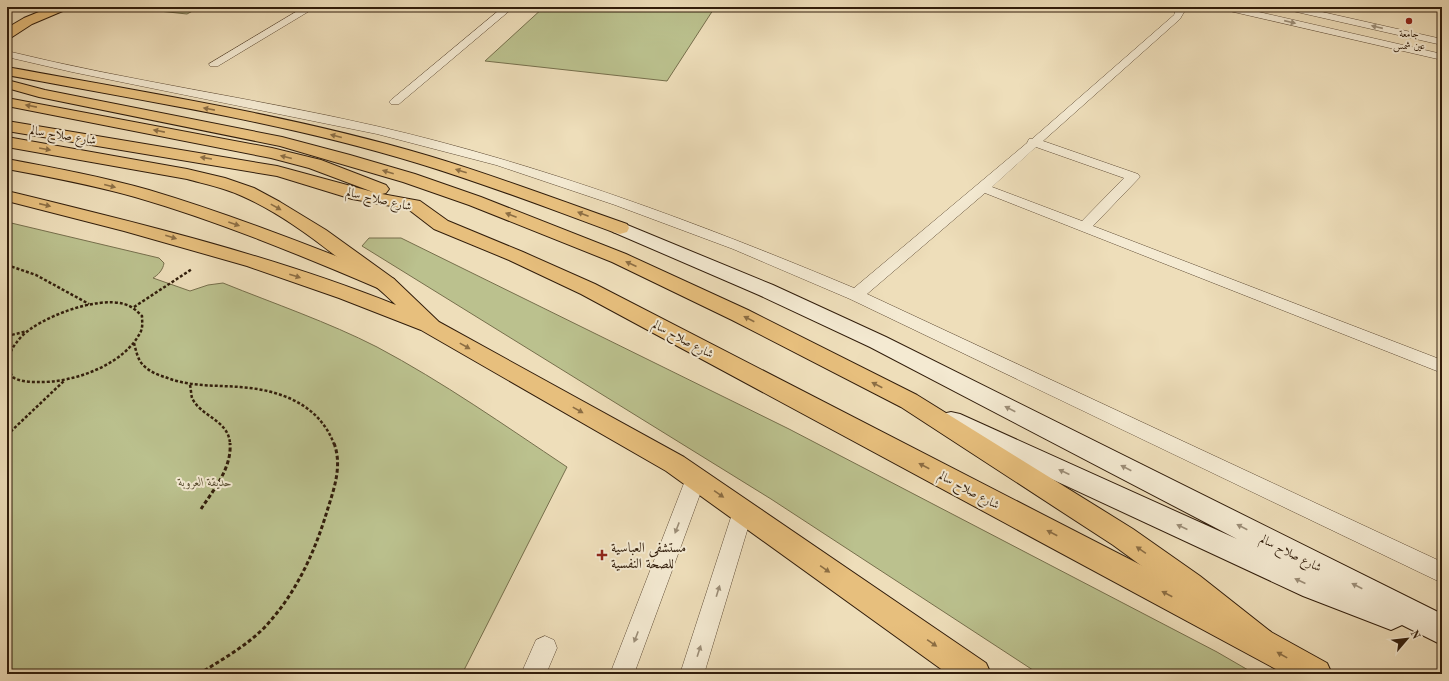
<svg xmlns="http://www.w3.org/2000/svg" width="1449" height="681" font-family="'Old Standard TT',Amiri,serif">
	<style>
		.green { fill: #bbc18e; stroke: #766f4c }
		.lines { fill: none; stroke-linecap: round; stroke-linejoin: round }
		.service-casing { stroke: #604d37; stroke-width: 1 }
		.secondary-casing { stroke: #311d0b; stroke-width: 2 }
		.trunk-casing { stroke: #311d0b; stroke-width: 2 }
		.motorway-casing { stroke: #311d0b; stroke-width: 2 }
		.path-far1 { stroke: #311d0b; stroke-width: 2.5; stroke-dasharray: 3 2; stroke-linecap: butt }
		.path { stroke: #311d0b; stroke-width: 3; stroke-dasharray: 4 2.5; stroke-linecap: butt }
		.service { fill: #f4ead2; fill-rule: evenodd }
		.secondary { fill: #f4ead2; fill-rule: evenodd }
		.trunk { fill: #e7bf7d; fill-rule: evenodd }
		.motorway { fill: #e7bf7d; fill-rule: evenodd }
		.oneway { fill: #9c8e78 }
		.oneway2 { fill: #8c6e44 }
		.poi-dot { fill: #8f2418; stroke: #f4ead2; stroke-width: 1.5 }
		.labels { text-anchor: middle; stroke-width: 4; stroke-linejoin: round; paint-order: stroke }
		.far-poi-label { font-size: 10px; fill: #311d0b; stroke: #f4ead2 }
		.street-label { font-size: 12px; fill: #311d0b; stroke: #f4ead2 }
		.park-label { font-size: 12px; font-style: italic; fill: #5a4e32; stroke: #f4ead2 }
		.near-poi-label { font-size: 14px; fill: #311d0b; stroke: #f4ead2; text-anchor: start }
	</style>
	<rect width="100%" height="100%" fill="#eedeba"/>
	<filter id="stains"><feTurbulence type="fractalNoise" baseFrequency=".005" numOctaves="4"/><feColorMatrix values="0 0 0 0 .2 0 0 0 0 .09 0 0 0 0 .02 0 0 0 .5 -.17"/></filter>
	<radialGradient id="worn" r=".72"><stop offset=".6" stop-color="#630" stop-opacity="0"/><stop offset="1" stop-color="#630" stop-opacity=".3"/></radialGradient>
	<!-- green -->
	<path class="green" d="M143 7H200L187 14 140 9Z
		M544 7H715L667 81 485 61Z
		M7 222 159 258 164 263C163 270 158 275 153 278L190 291 208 285 223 283C275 304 328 322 377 347 443 382 504 425 567 467L462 674H7Z
		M369 238H401L789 429 1217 652 1255 674H1039L771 499 362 246Z"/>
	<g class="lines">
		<!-- service casing -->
		<g class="service-casing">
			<path id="service" d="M304 7H316L218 66H210L209 64Z
				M503 7H514L399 104H391L389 102 391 100Z
				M1177 7H1187L1180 19 1043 141 1138 174 1140 177 1093 226 1442 360V373L985 193 867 294 1442 562V583L850 299 733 249 615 205 496 165 377 134 72 72 7 57V51C129 81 254 98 376 126 541 164 699 223 854 288L1027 143 1029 139H1032L1174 15ZM1036 147 1124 178 1082 221 992 187Z
				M1220 7H1237L1442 54V60L1225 10Z
				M1283 7H1300L1442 39V45L1288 10Z
				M696 470 703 472 706 478 634 674H610L686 478 689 472Z
				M743 502 750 505 753 511 704 674H680L733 511 736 505Z
				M545 636 554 640 557 648 546 674H521L536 640Z"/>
		</g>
		<!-- secondary casing -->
		<g class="secondary-casing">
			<path id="secondary" d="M620 222 773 285 886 337 1442 614V645L1402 625 1391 630 1303 596 942 428 939 421 942 414 951 412 960 414 1237 539 870 347 759 295 613 232 611 228 613 224Z"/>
		</g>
		<!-- trunk casing -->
		<g class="trunk-casing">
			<path id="trunk" d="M7 67C148 93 291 115 429 156 496 176 561 201 627 224L629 228 627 232 620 234 613 232C548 208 483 183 417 163 283 122 144 101 7 75Z
				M7 98 272 148 321 160 386 185 389 189 386 193 382 194 420 201 448 221 523 252 595 284 1271 632 1327 663 1332 674H1285L581 294 509 260 434 229 408 209 352 199 277 176 7 131V121L277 166 373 192 309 168 271 158 7 106Z
				M7 137 187 169 225 178 254 188 280 202 326 230 394 279 439 322 684 457 986 663 991 674H948L666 471 421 330 339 298 247 266 124 231 7 201V191C138 223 271 255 396 305 378 287 358 272 337 257 308 234 276 211 242 196 225 188 205 184 187 179L7 147Z"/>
		</g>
		<!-- motorway casing -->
		<g class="motorway-casing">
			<path id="motorway" d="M51 7H67L65 10 32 24 12 37 7 38V28L24 18Z
				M7 80 45 90 282 137 350 155 415 174 481 197 626 254 748 310 917 395 1133 529 1200 576 1271 632 1275 643 1271 654 1260 658 1249 654 1180 594 1113 545 901 407 732 320 612 262 469 205 403 182 338 163 280 146 39 97 7 88Z
				M7 159C55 168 103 177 149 190 232 215 314 247 394 279L397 284 394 289 387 290 380 289C300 255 218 221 135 197 93 185 50 177 7 169Z"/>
		</g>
		<!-- path-far1 -->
		<path class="path-far1" d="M7 265 36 275 89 304
			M134 307 192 269
			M7 336 28 331
			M134 343C136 351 138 360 143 365 149 371 157 375 165 377 189 387 215 385 240 387 280 390 319 404 334 444
			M7 361C10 351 14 345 21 337 40 317 97 296 124 304 132 306 137 311 142 316 142 321 143 326 141 331 125 365 73 383 38 382 30 382 22 382 14 378 11 375 9 371 7 368
			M190 385C191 389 191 394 192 398 201 417 229 420 230 444
			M7 435 65 380"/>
		<!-- path -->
		<path class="path" d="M201 509C214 489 232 468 230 443
			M199 674C221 660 245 647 264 628 296 594 315 552 328 508 335 486 342 465 334 443"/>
		<!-- service -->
		<use href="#service" class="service"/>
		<!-- secondary -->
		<use href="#secondary" class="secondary"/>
		<!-- trunk -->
		<use href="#trunk" class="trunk"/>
		<!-- motorway -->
		<use href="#motorway" class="motorway"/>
	</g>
	<!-- one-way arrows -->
	<defs><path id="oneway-solid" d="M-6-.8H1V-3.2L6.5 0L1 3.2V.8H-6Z"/></defs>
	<g class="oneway">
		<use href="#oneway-solid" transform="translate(1290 22) rotate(13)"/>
		<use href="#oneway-solid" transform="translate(1377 27) rotate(-167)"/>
		<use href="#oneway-solid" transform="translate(1010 409) rotate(-153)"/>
		<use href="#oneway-solid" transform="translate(1126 468) rotate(-153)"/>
		<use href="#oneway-solid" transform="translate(1064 472) rotate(-155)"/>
		<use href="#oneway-solid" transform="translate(1182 527) rotate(-155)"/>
		<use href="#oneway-solid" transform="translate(1242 527) rotate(-153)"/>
		<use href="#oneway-solid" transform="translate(677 528) rotate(111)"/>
		<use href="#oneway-solid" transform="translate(1300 581) rotate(-155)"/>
		<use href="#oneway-solid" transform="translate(1357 586) rotate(-153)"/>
		<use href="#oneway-solid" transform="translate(718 591) rotate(-73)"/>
		<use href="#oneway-solid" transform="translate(636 637) rotate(111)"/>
		<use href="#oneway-solid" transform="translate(699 651) rotate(-72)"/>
	</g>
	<g class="oneway2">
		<use href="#oneway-solid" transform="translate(31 106) rotate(-169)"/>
		<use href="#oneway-solid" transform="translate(209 109) rotate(-169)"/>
		<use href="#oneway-solid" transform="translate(159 131) rotate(-169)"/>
		<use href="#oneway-solid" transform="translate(336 136) rotate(-166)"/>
		<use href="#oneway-solid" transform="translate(45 149) rotate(10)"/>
		<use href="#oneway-solid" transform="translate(286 157) rotate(-166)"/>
		<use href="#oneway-solid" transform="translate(206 158) rotate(-171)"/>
		<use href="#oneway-solid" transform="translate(461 171) rotate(-162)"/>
		<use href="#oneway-solid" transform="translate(388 172) rotate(-163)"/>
		<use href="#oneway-solid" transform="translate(110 186) rotate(14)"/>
		<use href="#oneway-solid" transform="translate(45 205) rotate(13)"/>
		<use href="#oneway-solid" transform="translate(276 207) rotate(29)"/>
		<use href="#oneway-solid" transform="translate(583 214) rotate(-159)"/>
		<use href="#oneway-solid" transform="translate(511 215) rotate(-159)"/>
		<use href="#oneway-solid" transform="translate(234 224) rotate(19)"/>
		<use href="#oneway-solid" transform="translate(171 237) rotate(17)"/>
		<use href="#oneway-solid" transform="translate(631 264) rotate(-156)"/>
		<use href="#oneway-solid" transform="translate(295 276) rotate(18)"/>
		<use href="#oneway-solid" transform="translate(749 319) rotate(-153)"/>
		<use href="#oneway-solid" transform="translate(465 346) rotate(29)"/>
		<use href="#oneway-solid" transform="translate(877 385) rotate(-153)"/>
		<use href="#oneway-solid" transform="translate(578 410) rotate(29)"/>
		<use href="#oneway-solid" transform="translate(924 466) rotate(-152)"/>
		<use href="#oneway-solid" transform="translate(719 494) rotate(35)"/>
		<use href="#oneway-solid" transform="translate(1052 533) rotate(-152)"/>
		<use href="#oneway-solid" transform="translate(1141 550) rotate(-145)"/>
		<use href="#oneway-solid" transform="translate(825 569) rotate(35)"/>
		<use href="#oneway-solid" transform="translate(1167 594) rotate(-152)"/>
		<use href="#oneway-solid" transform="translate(932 643) rotate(35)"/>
		<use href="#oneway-solid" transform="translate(1282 655) rotate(-151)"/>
	</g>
	<!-- markers -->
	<g class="poi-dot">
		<circle cx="1409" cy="21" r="4"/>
		<path d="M600 549h4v4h4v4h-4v4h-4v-4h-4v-4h4z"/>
	</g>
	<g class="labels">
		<!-- far-poi labels -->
		<g class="far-poi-label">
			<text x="1409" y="37">جامعة<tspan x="1409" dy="12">عين شمس</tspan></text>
		</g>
		<!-- street labels -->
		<g class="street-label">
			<text transform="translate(63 135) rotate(9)" y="4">شارع صلاح سالم</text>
			<text transform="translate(379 199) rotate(13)" y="4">شارع صلاح سالم</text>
			<text transform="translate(683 339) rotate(28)" y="4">شارع صلاح سالم</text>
			<text transform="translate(969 490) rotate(28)" y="4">شارع صلاح سالم</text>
			<text transform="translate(1291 553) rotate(27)" y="4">شارع صلاح سالم</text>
		</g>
		<!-- park labels -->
		<g class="park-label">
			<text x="205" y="486">حديقة العروبة</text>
		</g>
		<!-- near-poi labels -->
		<g class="near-poi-label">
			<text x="611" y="552">مستشفى العباسية<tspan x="611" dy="16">للصحة النفسية</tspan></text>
		</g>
	</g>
	<!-- margin -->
	<rect width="1449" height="681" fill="none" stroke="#eedeba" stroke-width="24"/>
	<rect x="8" y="8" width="1433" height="665" fill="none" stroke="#311d0b" stroke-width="2"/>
	<rect x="12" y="12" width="1425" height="657" fill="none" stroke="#311d0b"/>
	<!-- north arrow -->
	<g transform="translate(1407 639) rotate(62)" stroke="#f4ead2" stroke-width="3" paint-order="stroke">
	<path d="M0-3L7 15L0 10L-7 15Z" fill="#311d0b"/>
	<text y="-6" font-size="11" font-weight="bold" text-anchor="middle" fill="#311d0b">N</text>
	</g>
	<rect width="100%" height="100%" filter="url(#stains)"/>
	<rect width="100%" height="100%" fill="url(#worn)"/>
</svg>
